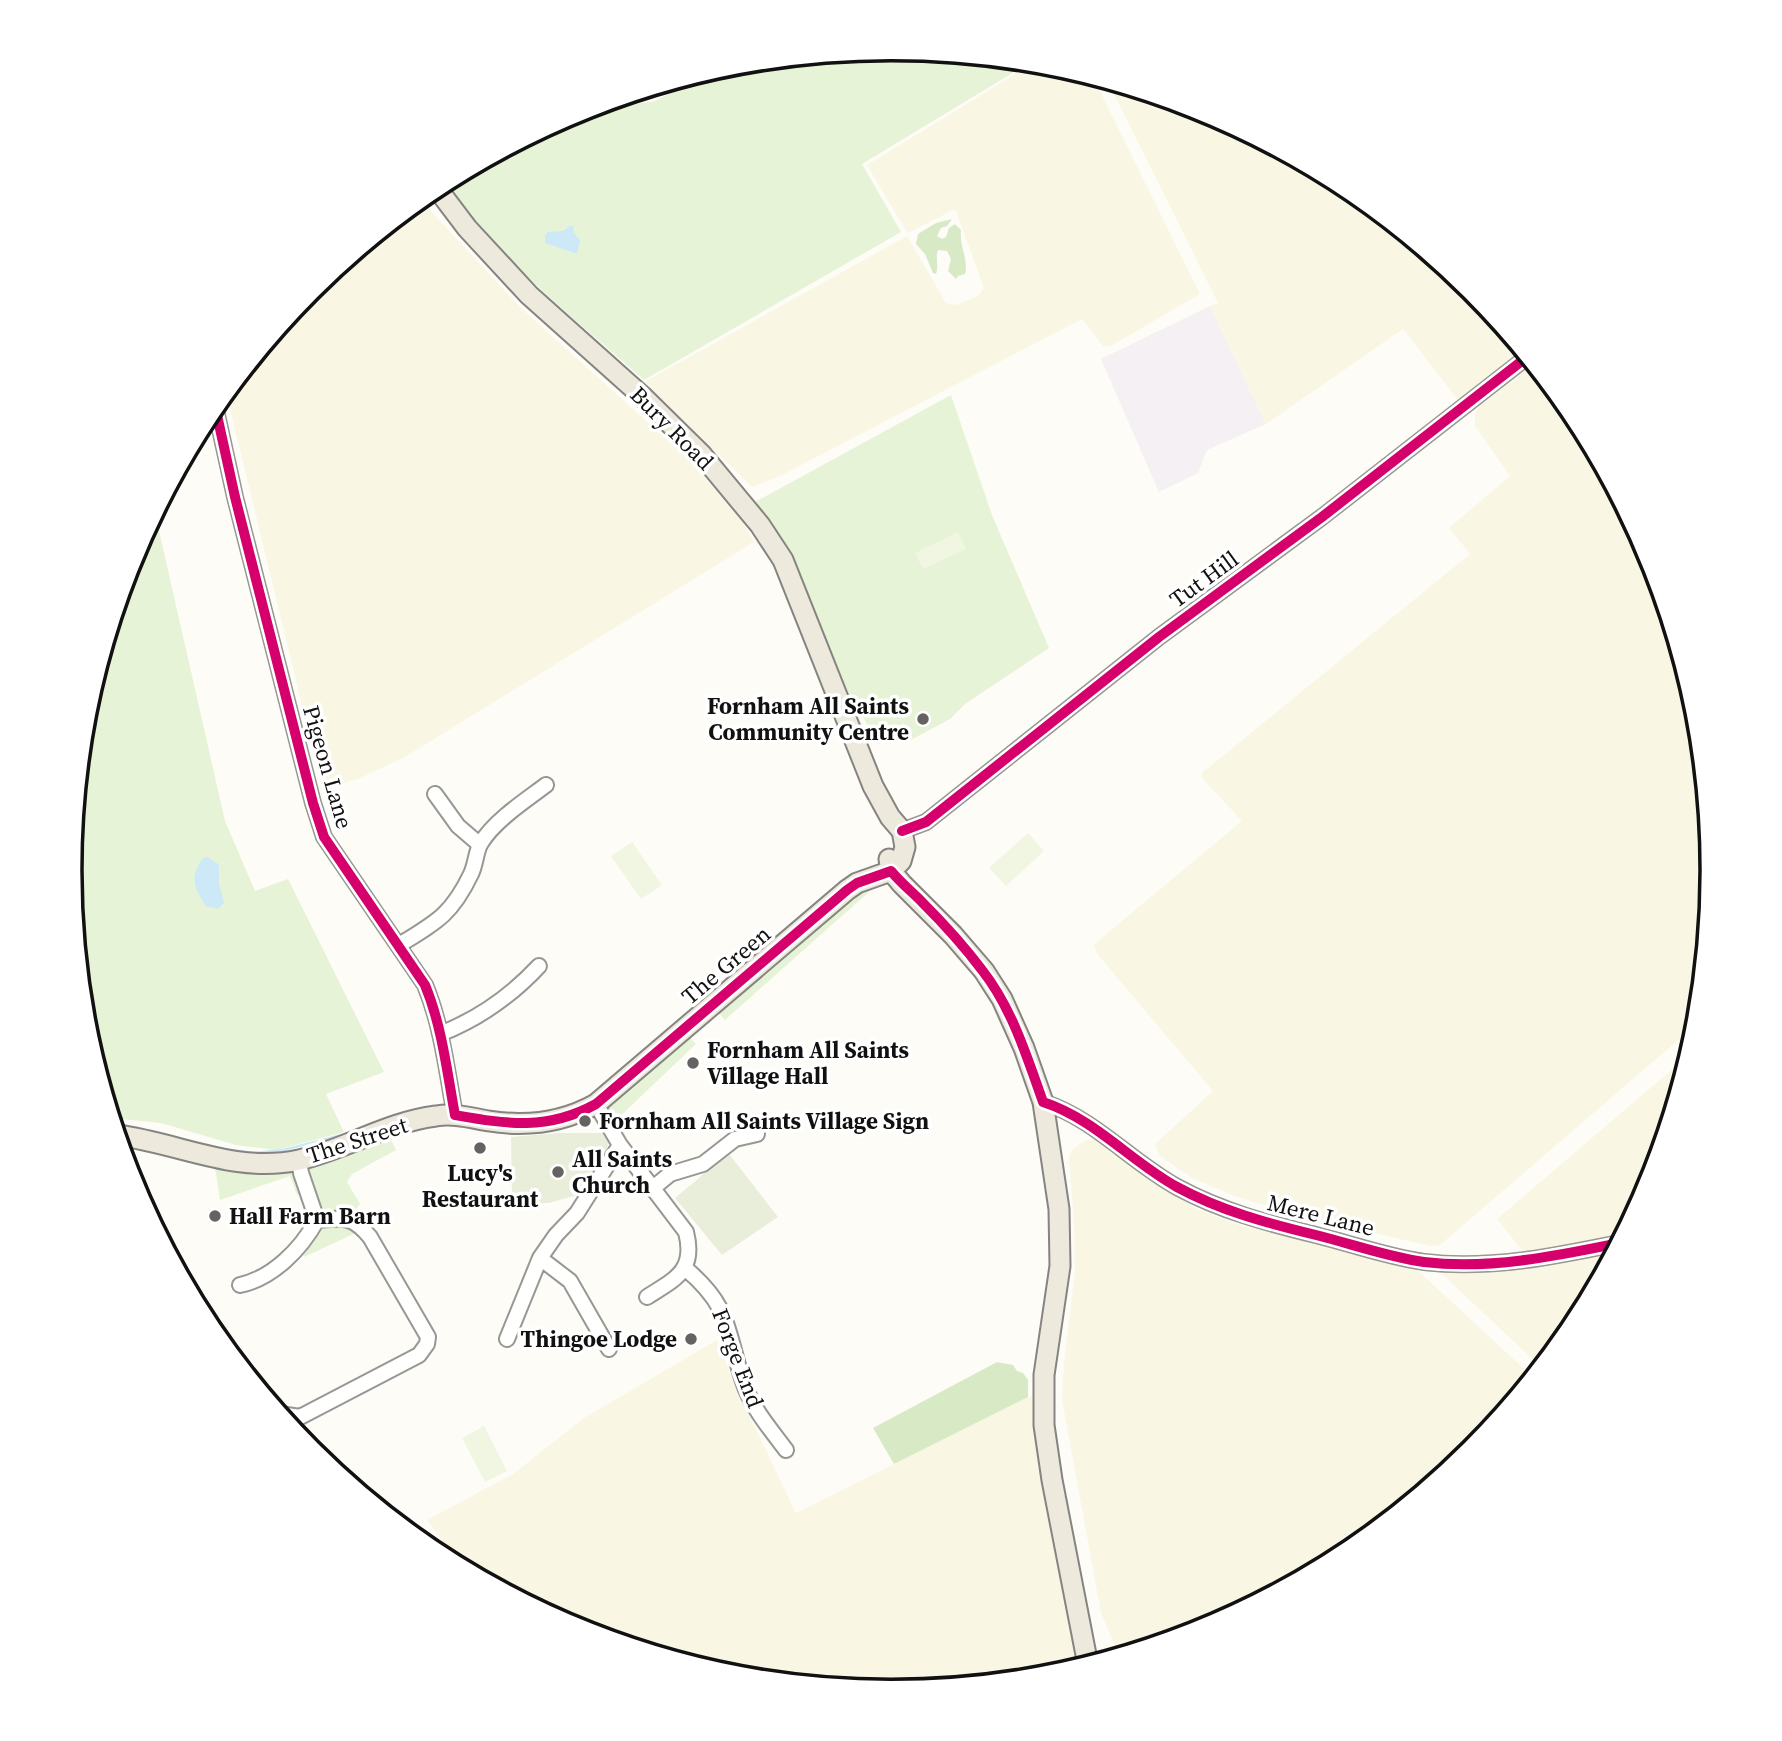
<svg xmlns="http://www.w3.org/2000/svg" width="1782" height="1741" font-family="'Source Serif 4',serif">
	<style>
		.industrial { fill: #f5f0f3 }
		.farmland { fill: #f9f7e4 }
		.green { fill: #e7f3d7 }
		.forest { fill: #d8eac5 }
		.cemetery { fill: #e9eedb }
		.pitch { fill: #f0f6e1 }
		.water { fill: #cde8f7 }
		.lines { fill: none; stroke-linecap: round; stroke-linejoin: round }
		.stream { stroke: #cde8f7; stroke-width: 2.5 }
		.minor-casing { stroke: #979795; stroke-width: 18 }
		.major-casing { stroke: #858482; stroke-width: 23 }
		.minor { stroke: #fffffe; stroke-width: 14 }
		.major { stroke: #ede9dc; stroke-width: 19 }
		.cycleway-casing { stroke: #fff; stroke-width: 15 }
		.cycleway { stroke: #d6006c; stroke-width: 10 }
		.poi-dot { fill: #646362; stroke: #fff; stroke-width: 2.5 }
		.labels { text-anchor: middle; stroke-width: 7; stroke-linejoin: round; paint-order: stroke }
		.street-label { font-size: 23px; fill: #111; stroke: #fff }
		.poi-label { font-size: 23px; font-weight: bold; fill: #111; stroke: #fff; text-anchor: start }
		.rim { fill: none; stroke: #111; stroke-width: 3.5 }
	</style>
	<rect width="100%" height="100%" fill="#fdfcf7"/>
	<!-- industrial -->
	<path class="industrial" d="M1210 306 1266 424 1207 450 1198 473 1159 492 1101 359Z"/>
	<!-- farmland -->
	<path class="farmland" d="M1036 63 1052 65 1093 77 1200 294 1111 346H1103L1082 319 780 476 752 487 644 382 907 236 946 303 956 305 978 296 984 288 956 211 953 210 910 232 906 231 867 165 1017 73Z
		M1108 82 1206 112 1348 188 1472 290 1521 350 1458 400 1403 329 1266 424 1210 306 1218 303Z
		M420 199 520 307 686 457 743 522 754 542 403 758 358 779 322 788 226 392 310 289Z
		M1533 365 1574 414 1650 556 1697 711 1712 871 1697 1024 1440 1245 1431 1246 1311 1219 1234 1196 1192 1178 1160 1156 1155 1144 1213 1091 1098 955 1094 946 1099 940 1242 821 1202 778V773L1470 554 1449 528 1510 476 1475 426V413L1480 406Z
		M1689 1055 1650 1185 1623 1236 1525 1254 1497 1219Z
		M1095 1139 1164 1190 1197 1209 1242 1226 1315 1240 1414 1267 1533 1377 1472 1452 1347 1554 1205 1630 1119 1656 1101 1613 1062 1400 1064 1363 1075 1270 1074 1225 1069 1157 1073 1149 1086 1140Z
		M1617 1246 1574 1327 1541 1367 1443 1275 1449 1266Z
		M717 1340 736 1388 796 1513 1028 1397 1037 1396 1081 1667 1051 1676 891 1692 730 1676 576 1629 461 1567 427 1520 513 1474 584 1418Z"/>
	<!-- green -->
	<path class="green" d="M891 49 1029 63 862 164 901 232 644 380C574 318 499 259 443 183L574 113 655 101 719 68 731 65Z
		M951 395 992 515 1049 648 965 704 950 719 907 742 897 726 872 734 862 715 855 712 798 571 779 537 755 502Z
		M155 513 225 821 255 891 288 879 384 1072 326 1094 344 1132 276 1150 236 1145 161 1123 112 1118 85 1030 70 870 85 710 132 556Z
		M857 889 870 891 725 1020 715 1009Z
		M686 1033 696 1044 615 1121 607 1106Z
		M389 1136 396 1150 352 1174 347 1182 360 1204 351 1215 324 1214 319 1211 305 1175 307 1167Z
		M215 1167 238 1171 291 1170 295 1173 303 1193 297 1195 290 1176 220 1200Z
		M337 1221 360 1231 304 1257 301 1247 322 1226Z"/>
	<!-- forest -->
	<path class="forest" d="M952 219 947 226 941 228 937 236 942 239 946 237 949 228 955 224 961 230C959 246 969 260 965 274L958 276 956 279 948 271 951 259 947 251 938 250C935 257 939 265 936 274L933 273 925 254 916 244 918 234 936 223Z
		M997 1362 1013 1365 1017 1371 1023 1373 1028 1380V1397L894 1464 873 1428Z"/>
	<!-- cemetery -->
	<path class="cemetery" d="M559 1133H602L611 1137 594 1182 585 1193 549 1203H537L512 1197 511 1137Z
		M726 1150 778 1217 722 1255 675 1198 699 1178Z"/>
	<!-- pitch -->
	<path class="pitch" d="M958 532 966 549 923 569 915 553Z
		M1028 833 1044 851 1006 886 989 868Z
		M632 842 662 885 641 899 611 856Z
		M484 1426 507 1471 485 1482 462 1438Z"/>
	<!-- water -->
	<path class="water" d="M570 226H573L574 233 580 240 577 254 545 243V236L548 232 563 231Z
		M207 857 216 862 219 866V883L224 903 218 909 206 906C194 888 189 878 203 858Z"/>
	<g class="lines">
		<!-- stream -->
		<path class="stream" d="M114 1124 224 1149 254 1153 283 1150 342 1135"/>
		<!-- minor casing -->
		<g class="minor-casing">
			<path id="minor" d="M215 406 235 497 313 803 324 837 425 985C442 1026 447 1072 455 1115
				M435 794 458 826 479 844
				M902 831 926 822 1159 637 1322 517 1527 357
				M399 945C437 922 452 914 471 874 476 864 476 850 481 843 494 821 526 800 546 785
				M440 1034C478 1019 511 996 539 966
				M1043 1102C1095 1119 1130 1161 1177 1187 1221 1211 1267 1223 1316 1235 1352 1244 1388 1257 1424 1262 1489 1270 1556 1256 1619 1243
				M596 1104 620 1145 686 1232C696 1271 675 1279 647 1297
				M299 1160 301 1173 317 1220
				M653 1188 670 1174 703 1164 735 1139 757 1134
				M540 1258 570 1281 609 1349
				M686 1269C734 1309 726 1335 745 1387 754 1410 771 1430 786 1450
				M240 1285C273 1278 301 1249 317 1220 343 1218 352 1215 370 1237L428 1337 427 1344 419 1355 300 1417 280 1414
				M507 1339 540 1258 556 1235 577 1213 620 1145"/>
		</g>
		<!-- major casing -->
		<g class="major-casing">
			<path id="major" d="M889 859 891 871 902 884 953 935 984 971 1002 999 1024 1048 1043 1102 1059 1209 1060 1266 1044 1375V1425L1052 1480 1088 1665
				M117 1135C179 1143 235 1174 299 1160 346 1149 388 1122 436 1116 454 1113 471 1118 489 1121 527 1127 562 1123 596 1104L847 890 857 883 891 871 901 861 905 847 902 831 890 817 873 786 783 560 760 525 702 455 642 396 529 295 467 228 436 187"/>
		</g>
		<!-- minor -->
		<use href="#minor" class="minor"/>
		<!-- major -->
		<use href="#major" class="major"/>
		<!-- cycleway casing -->
		<g class="cycleway-casing">
			<path id="cycleway" d="M215 406 235 497 313 803 324 837 425 985C442 1026 447 1072 455 1115 507 1124 547 1131 596 1104L847 890 857 883 891 871C900 882 911 891 921 901 943 923 964 946 982 970 1012 1008 1027 1057 1043 1102 1095 1119 1130 1161 1177 1187 1221 1211 1267 1223 1316 1235 1352 1244 1388 1257 1424 1262 1489 1270 1556 1256 1619 1243
				M902 831 926 822 1159 637 1322 517 1527 357"/>
		</g>
		<!-- cycleway -->
		<use href="#cycleway" class="cycleway"/>
	</g>
	<!-- markers -->
	<g class="poi-dot">
		<circle cx="923" cy="719" r="7"/>
		<circle cx="693" cy="1063" r="7"/>
		<circle cx="585" cy="1121" r="7"/>
		<circle cx="480" cy="1148" r="7"/>
		<circle cx="558" cy="1172" r="7"/>
		<circle cx="215" cy="1216" r="7"/>
		<circle cx="691" cy="1339" r="7"/>
	</g>
	<g class="labels">
		<!-- street labels -->
		<g class="street-label">
			<text transform="translate(672 428) rotate(45)" y="8">Bury Road</text>
			<text transform="translate(1204 579) rotate(-36)" y="8">Tut Hill</text>
			<text transform="translate(328 767) rotate(74)" y="8">Pigeon Lane</text>
			<text transform="translate(726 965) rotate(-40)" y="8">The Green</text>
			<text transform="translate(357 1140) rotate(-18)" y="8">The Street</text>
			<text transform="translate(1321 1215) rotate(14)" y="8">Mere Lane</text>
			<text transform="translate(738 1358) rotate(69)" y="8">Forge End</text>
		</g>
		<!-- poi labels -->
		<g class="poi-label">
			<text x="909" y="714" text-anchor="end">Fornham All Saints<tspan x="909" dy="26">Community Centre</tspan></text>
			<text x="707" y="1058">Fornham All Saints<tspan x="707" dy="26">Village Hall</tspan></text>
			<text x="599" y="1129">Fornham All Saints Village Sign</text>
			<text x="572" y="1167">All Saints<tspan x="572" dy="26">Church</tspan></text>
			<text x="480" y="1181" text-anchor="middle">Lucy's<tspan x="480" dy="26">Restaurant</tspan></text>
			<text x="229" y="1224">Hall Farm Barn</text>
			<text x="677" y="1347" text-anchor="end">Thingoe Lodge</text>
		</g>
	</g>
	<!-- crop -->
	<path d="M0 0H1782V1741H0ZM82 870a809 809 0 1 1 1618 0a809 809 0 1 1-1618 0Z" fill="#fff" fill-rule="evenodd"/>
	<path class="rim" d="M82 870a809 809 0 1 1 1618 0a809 809 0 1 1-1618 0Z"/>
</svg>
